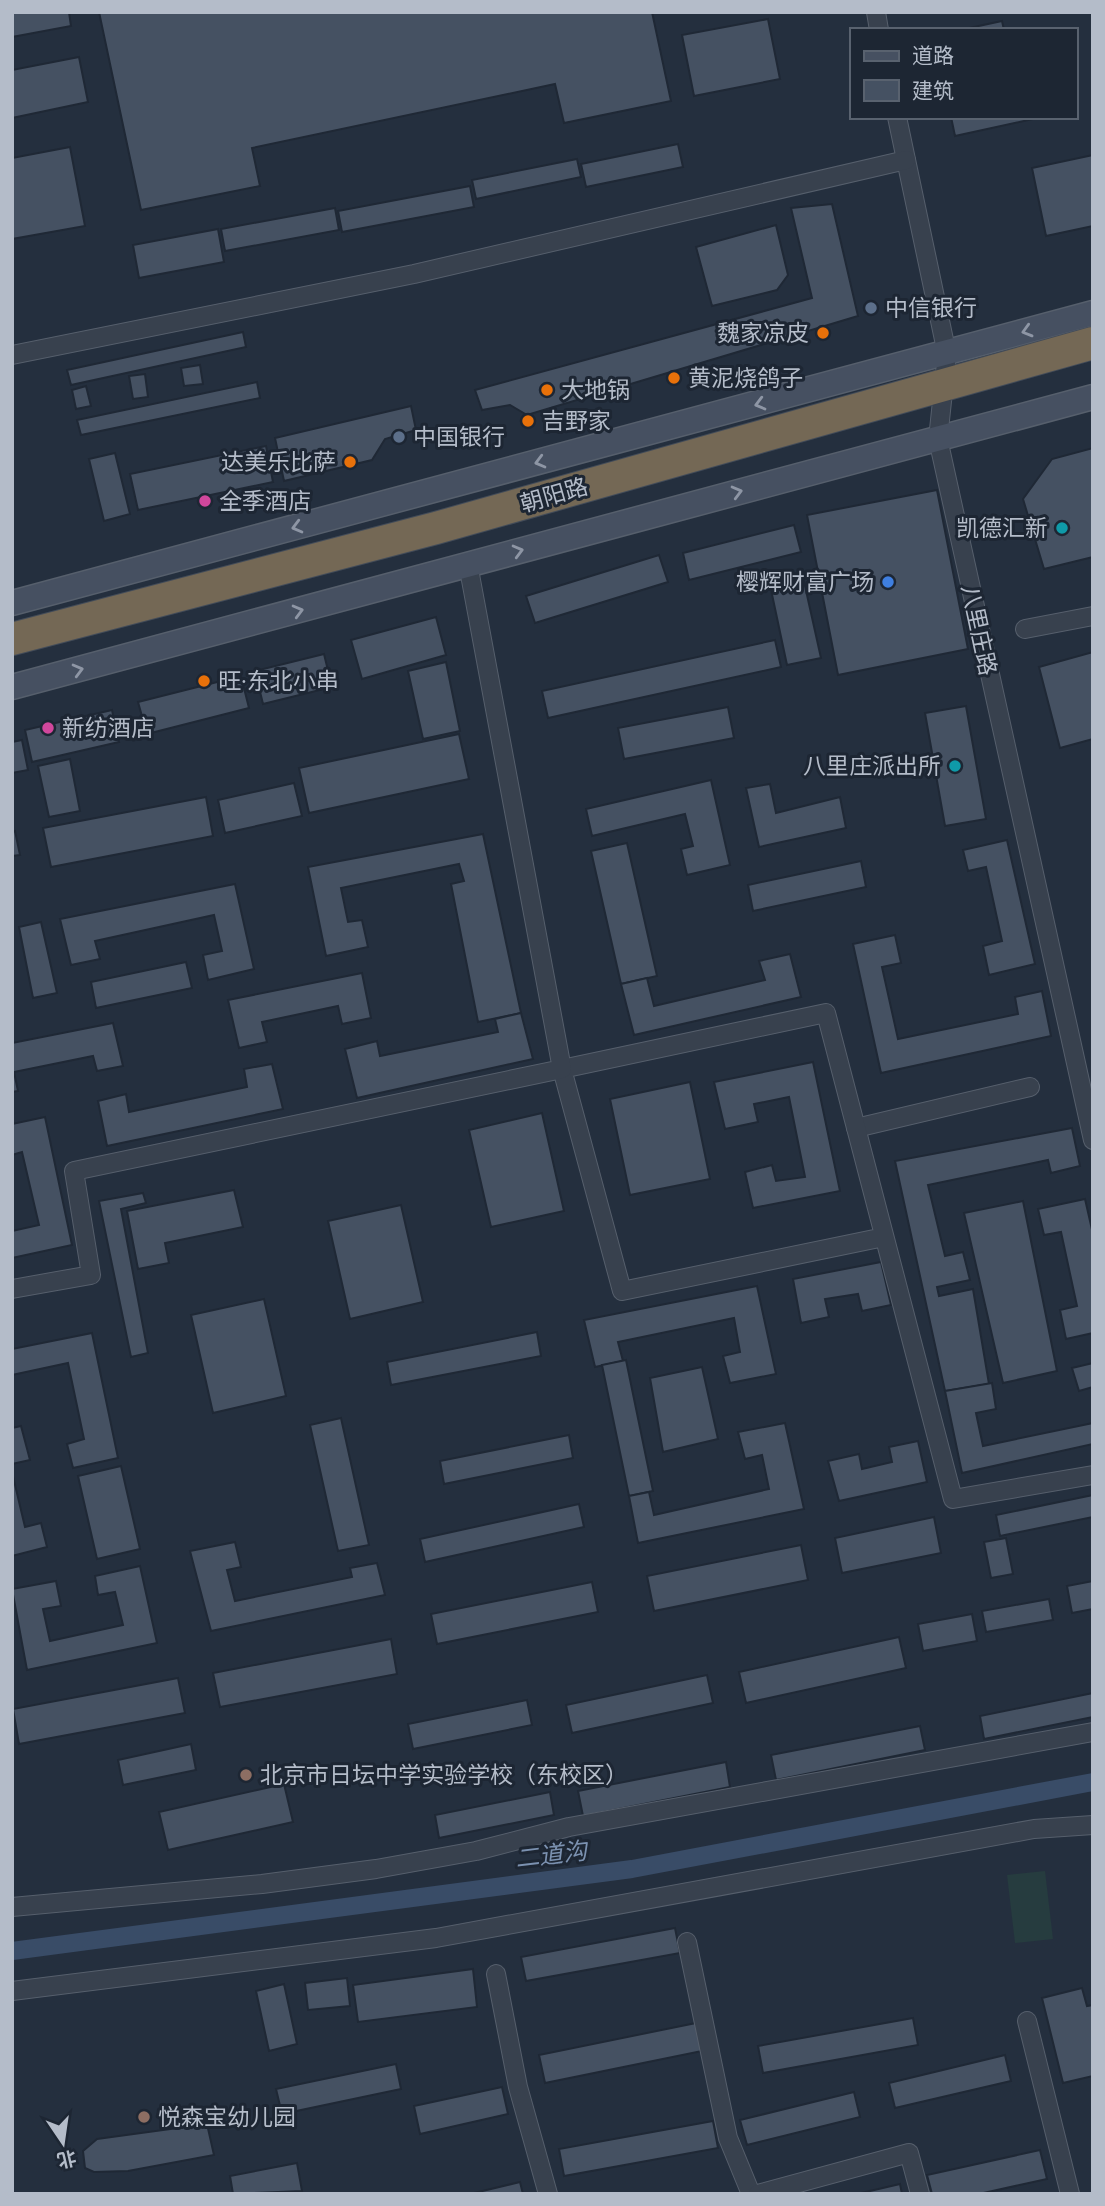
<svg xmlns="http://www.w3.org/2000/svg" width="1105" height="2206" font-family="'Source Sans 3','Noto Sans SC',sans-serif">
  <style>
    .green { fill: #263c3f }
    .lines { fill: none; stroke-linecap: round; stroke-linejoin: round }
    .canal { stroke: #394c67; stroke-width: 18 }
    .building { fill: #455162; stroke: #1f2835; stroke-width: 2 }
    .street-casing { stroke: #565f6c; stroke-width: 20 }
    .secondary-casing { stroke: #565f6c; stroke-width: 27 }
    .highway-casing { stroke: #434c59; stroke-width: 34 }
    .street { stroke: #38414e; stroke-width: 18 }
    .secondary { stroke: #465061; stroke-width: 24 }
    .highway { stroke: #746855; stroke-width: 32 }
    .oneway { stroke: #8e96a5 }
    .service-dot { fill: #5c6f8a; stroke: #1d2633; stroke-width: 2.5 }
    .food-dot { fill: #e8710a; stroke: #1d2633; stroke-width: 2.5 }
    .hotel-dot { fill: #d1479c; stroke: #1d2633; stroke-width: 2.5 }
    .culture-dot { fill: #0f9aa8; stroke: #1d2633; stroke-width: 2.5 }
    .shop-dot { fill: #3f7fe0; stroke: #1d2633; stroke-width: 2.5 }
    .education-dot { fill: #8d6e63; stroke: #1d2633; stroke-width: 2.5 }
    .labels { text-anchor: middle; stroke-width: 6; stroke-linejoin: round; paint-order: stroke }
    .poi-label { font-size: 23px; fill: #b4bcc9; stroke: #1d2633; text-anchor: start }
    .street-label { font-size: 23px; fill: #b4bcc9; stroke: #1d2633 }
    .water-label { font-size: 24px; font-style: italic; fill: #7c92b1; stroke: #1d2633 }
  </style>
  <rect width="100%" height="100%" fill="#242f3e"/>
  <polygon class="green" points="1045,1871 1053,1939 1015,1943 1007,1875"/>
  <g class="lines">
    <polyline class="canal" points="12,1951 632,1869 1093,1782"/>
  </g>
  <g class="building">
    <polygon points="12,12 69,12 71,26 12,37"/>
    <polygon points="99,12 652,12 671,101 564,123 555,84 252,148 260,186 141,210"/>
    <polygon points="768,19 780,79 694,96 682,35"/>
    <polygon points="1002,21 1004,30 960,30"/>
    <polygon points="79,57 88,102 12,118 12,70"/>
    <polygon points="951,117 1042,117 955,136"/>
    <polygon points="678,144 683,167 586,187 581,164"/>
    <polygon points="70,147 85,226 12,239 12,158"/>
    <polygon points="1093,155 1093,226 1046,236 1032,168"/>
    <polygon points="577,159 581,177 476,199 472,180"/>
    <polygon points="470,186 474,207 342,232 338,211"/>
    <polygon points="832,204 858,316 527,415 510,405 482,410 475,390 812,298 791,208"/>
    <polygon points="335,208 339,230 225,251 221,229"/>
    <polygon points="776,225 788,275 777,290 712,306 696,247"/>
    <polygon points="218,229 224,262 139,278 133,245"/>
    <polygon points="243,332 246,347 71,385 67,370"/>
    <polygon points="200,365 203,384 184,386 181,368"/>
    <polygon points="145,374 148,397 133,399 129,376"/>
    <polygon points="257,382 260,398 81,435 77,420"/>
    <polygon points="86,386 91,406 76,409 72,390"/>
    <polygon points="411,406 416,430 385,439 372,460 284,481 275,438"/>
    <polygon points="266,446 273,482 138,510 130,474"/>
    <polygon points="1093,448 1093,557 1044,569 1023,499 1052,459"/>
    <polygon points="115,453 130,514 104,521 89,459"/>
    <polygon points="937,490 968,649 838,675 807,515"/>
    <polygon points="794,525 801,552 689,580 683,553"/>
    <polygon points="659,555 668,582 535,623 526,596"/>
    <polygon points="803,577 821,658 787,665 770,585"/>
    <polygon points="436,617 446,655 362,679 351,640"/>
    <polygon points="775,640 781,667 548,718 542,691"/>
    <polygon points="1093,652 1093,739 1060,748 1039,667"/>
    <polygon points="324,654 332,687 263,704 255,671"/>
    <polygon points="446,662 460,731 423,739 408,671"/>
    <polygon points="241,676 249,708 147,734 138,702"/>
    <polygon points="966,706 986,819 945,826 925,713"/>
    <polygon points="728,707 734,738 624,759 618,728"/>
    <polygon points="112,710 119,742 32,762 25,730"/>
    <polygon points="459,734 469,779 309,813 299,768"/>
    <polygon points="22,740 28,770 12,773 12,742"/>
    <polygon points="70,759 80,811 49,817 38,766"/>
    <polygon points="711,780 730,865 687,875 681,849 693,846 685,814 592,836 586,809"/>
    <polygon points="294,783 302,816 225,833 218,800"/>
    <polygon points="770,784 776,813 840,797 846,828 759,847 746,788"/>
    <polygon points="206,797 213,836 51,867 43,828"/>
    <polygon points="15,831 20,855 12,856 12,832"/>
    <polygon points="483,834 521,1013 478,1022 451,884 464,881 459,864 341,888 348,922 362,920 368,947 326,956 308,867"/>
    <polygon points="1007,840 1035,964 989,975 983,946 1002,941 986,867 968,871 963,850"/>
    <polygon points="627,843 657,976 621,984 591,851"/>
    <polygon points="861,861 866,887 753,911 748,885"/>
    <polygon points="235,884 254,969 208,980 203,955 222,951 214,915 95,941 100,959 71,965 60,919"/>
    <polygon points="41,922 57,993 33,998 19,927"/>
    <polygon points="895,935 901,963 882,967 898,1039 1018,1014 1015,997 1042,991 1051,1036 881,1073 853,944"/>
    <polygon points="790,954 801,997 634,1035 621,984 647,978 654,1006 765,980 759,961"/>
    <polygon points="186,962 192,988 96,1008 91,982"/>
    <polygon points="362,973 371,1018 342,1024 338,1006 262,1022 267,1042 239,1048 228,1000"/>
    <polygon points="521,1013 533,1059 357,1098 345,1049 377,1041 380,1056 498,1032 495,1019"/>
    <polygon points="113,1023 123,1066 97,1071 93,1056 14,1072 18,1091 12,1092 12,1043"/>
    <polygon points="813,1062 840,1191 753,1208 745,1172 772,1165 776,1181 805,1177 789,1097 754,1104 758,1122 725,1129 714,1082"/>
    <polygon points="272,1064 283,1109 107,1146 98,1101 126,1094 129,1112 247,1087 244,1069"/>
    <polygon points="690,1082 710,1179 630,1195 610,1099"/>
    <polygon points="542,1113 564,1211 491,1227 469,1130"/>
    <polygon points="45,1117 72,1245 12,1258 12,1231 39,1225 22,1152 12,1155 12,1124"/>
    <polygon points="1072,1128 1080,1166 1051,1173 1048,1160 928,1185 945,1256 963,1252 970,1280 937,1287 939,1296 973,1289 989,1384 945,1391 895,1161"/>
    <polygon points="234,1190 243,1227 165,1243 169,1263 138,1269 127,1211"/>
    <polygon points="143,1193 146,1203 121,1209 148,1353 131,1357 99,1201"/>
    <polygon points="1085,1199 1093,1234 1093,1333 1066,1339 1060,1310 1077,1306 1061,1232 1044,1235 1038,1209"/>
    <polygon points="1023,1201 1057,1371 1003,1383 964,1213"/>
    <polygon points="401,1205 423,1302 350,1319 328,1221"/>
    <polygon points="881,1262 891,1305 862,1311 858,1294 825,1299 829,1317 801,1323 793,1279"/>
    <polygon points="757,1286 776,1374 730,1383 723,1356 740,1352 734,1318 618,1342 623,1361 595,1367 584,1320"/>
    <polygon points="264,1299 286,1396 213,1413 191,1315"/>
    <polygon points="537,1332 541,1356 391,1385 387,1362"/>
    <polygon points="92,1333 118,1458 73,1468 67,1444 84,1439 68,1363 12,1375 12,1349"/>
    <polygon points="626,1360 653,1491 629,1496 602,1365"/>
    <polygon points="1093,1363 1093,1387 1079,1391 1072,1368"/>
    <polygon points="702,1367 718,1439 663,1452 650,1378"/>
    <polygon points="992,1383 996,1409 976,1413 983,1446 1093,1423 1093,1444 962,1473 945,1391"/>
    <polygon points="341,1418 369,1545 338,1551 310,1425"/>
    <polygon points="785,1423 804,1509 638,1543 629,1496 649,1492 654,1515 769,1489 762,1455 745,1459 738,1432"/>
    <polygon points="21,1426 30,1460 12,1464 12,1428"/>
    <polygon points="569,1435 573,1458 444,1484 440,1461"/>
    <polygon points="918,1441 927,1482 839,1501 828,1461 859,1454 862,1469 892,1462 889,1447"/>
    <polygon points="121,1466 140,1549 97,1559 78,1476"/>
    <polygon points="12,1472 25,1527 41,1523 47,1547 12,1556"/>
    <polygon points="1093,1495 1093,1517 1000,1536 996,1515"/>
    <polygon points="579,1504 584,1527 425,1562 420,1539"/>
    <polygon points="934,1517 941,1553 842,1573 835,1538"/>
    <polygon points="1006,1538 1013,1574 991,1578 984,1542"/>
    <polygon points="235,1542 241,1567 227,1570 235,1601 352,1577 350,1568 377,1563 385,1595 211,1631 190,1551"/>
    <polygon points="801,1545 808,1580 654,1611 647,1576"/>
    <polygon points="140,1566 157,1643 27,1670 12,1589 56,1581 61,1606 43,1609 50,1641 123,1625 115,1592 98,1595 95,1576"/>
    <polygon points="1093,1581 1093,1609 1072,1613 1067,1586"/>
    <polygon points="592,1582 598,1612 437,1644 431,1614"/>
    <polygon points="1049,1599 1053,1620 986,1632 982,1611"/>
    <polygon points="972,1614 977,1641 923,1651 918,1624"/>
    <polygon points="899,1637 906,1668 746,1703 739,1672"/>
    <polygon points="391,1639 397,1674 220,1707 213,1673"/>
    <polygon points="707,1675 713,1703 572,1733 566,1705"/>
    <polygon points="178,1678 185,1713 19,1744 13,1709"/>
    <polygon points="1093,1693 1093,1717 984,1739 980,1716"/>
    <polygon points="527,1700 532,1725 413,1749 408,1724"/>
    <polygon points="920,1726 925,1750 776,1780 771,1755"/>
    <polygon points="191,1744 196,1770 123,1785 118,1760"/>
    <polygon points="726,1762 730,1787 583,1816 578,1791"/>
    <polygon points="284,1784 293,1822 168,1850 159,1812"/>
    <polygon points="550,1792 554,1815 439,1838 435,1815"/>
    <polygon points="675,1928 680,1953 526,1981 521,1957"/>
    <polygon points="473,1969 477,2007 358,2022 353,1985"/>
    <polygon points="347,1978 350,2006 308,2010 305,1983"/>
    <polygon points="284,1984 297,2044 269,2051 256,1991"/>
    <polygon points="1082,1988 1087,2006 1093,2005 1093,2076 1063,2083 1042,1998"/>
    <polygon points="913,2018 918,2045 763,2073 758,2046"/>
    <polygon points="696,2023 702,2051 545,2083 539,2055"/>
    <polygon points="1005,2055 1011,2081 895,2108 889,2083"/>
    <polygon points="396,2064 401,2089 282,2114 276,2089"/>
    <polygon points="502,2087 508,2114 420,2134 414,2106"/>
    <polygon points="854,2092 860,2117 747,2145 740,2120"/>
    <polygon points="713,2121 718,2148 564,2176 559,2149"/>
    <polygon points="207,2124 214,2155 128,2171 94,2172 85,2168 83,2151 97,2139"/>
    <polygon points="1040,2150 1047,2179 979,2194 932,2194 927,2175"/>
    <polygon points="297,2163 302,2191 233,2194 230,2176"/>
    <polygon points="520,2182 523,2194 470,2194"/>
    <polygon points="900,2184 902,2194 857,2194"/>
  </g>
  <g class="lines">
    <defs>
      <g id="street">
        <polyline points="876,12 879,30"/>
        <polyline points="897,117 947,354 938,439 1093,1140"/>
        <polyline points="12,355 414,274 906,160"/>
        <polyline points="1025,629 1093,616"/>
        <polyline points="856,1128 1030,1087"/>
        <polyline points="884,1237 622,1291 562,1069 826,1013 953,1499 1093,1475"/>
        <polyline points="12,1289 91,1275 74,1171 562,1069 468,564"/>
        <polyline points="12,1907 262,1884 376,1869 476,1851 569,1827 1093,1732"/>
        <polyline points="687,1942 728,2138 751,2194"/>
        <polyline points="496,1974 518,2087 548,2194"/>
        <polyline points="12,1991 436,1938 1034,1829 1093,1825"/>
        <polyline points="1027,2021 1070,2194"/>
        <polyline points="758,2194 909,2153 920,2194"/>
      </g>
      <g id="secondary">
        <polyline points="12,603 1093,313"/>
        <polyline points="12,687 1093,397"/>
      </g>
      <polyline id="highway" points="12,639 436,528 1093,343"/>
    </defs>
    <use href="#street" class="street-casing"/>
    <use href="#secondary" class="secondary-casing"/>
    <use href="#highway" class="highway-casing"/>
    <use href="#street" class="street"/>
    <use href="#secondary" class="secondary"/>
    <use href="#highway" class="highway"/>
  </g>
  <defs><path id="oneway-chevron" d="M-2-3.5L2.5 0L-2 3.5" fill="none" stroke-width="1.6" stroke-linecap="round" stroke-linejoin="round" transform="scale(1.75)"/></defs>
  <g class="oneway">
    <use href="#oneway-chevron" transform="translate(1027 331) rotate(164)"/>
    <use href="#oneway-chevron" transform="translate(760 404) rotate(165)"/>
    <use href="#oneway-chevron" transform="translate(540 462) rotate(165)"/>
    <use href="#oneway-chevron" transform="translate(737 492) rotate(-15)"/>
    <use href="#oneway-chevron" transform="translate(297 527) rotate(165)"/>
    <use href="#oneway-chevron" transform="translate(518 551) rotate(-15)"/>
    <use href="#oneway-chevron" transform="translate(298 611) rotate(-15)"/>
    <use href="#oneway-chevron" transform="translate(78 670) rotate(-15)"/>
  </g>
  <g class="service-dot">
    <circle cx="871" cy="308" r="7"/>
    <circle cx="399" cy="437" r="7"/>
  </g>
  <g class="food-dot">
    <circle cx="823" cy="333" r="7"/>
    <circle cx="674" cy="378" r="7"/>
    <circle cx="547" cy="390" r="7"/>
    <circle cx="528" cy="421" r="7"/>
    <circle cx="350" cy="462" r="7"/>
    <circle cx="204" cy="681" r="7"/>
  </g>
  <g class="hotel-dot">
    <circle cx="205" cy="501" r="7"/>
    <circle cx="48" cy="728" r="7"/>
  </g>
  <g class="culture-dot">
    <circle cx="1062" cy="528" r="7"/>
    <circle cx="955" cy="766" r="7"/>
  </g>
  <circle class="shop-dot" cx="888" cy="582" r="7"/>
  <g class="education-dot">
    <circle cx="246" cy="1775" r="7"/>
    <circle cx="144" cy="2117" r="7"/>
  </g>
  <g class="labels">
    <g class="poi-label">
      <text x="885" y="316">中信银行</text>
      <text x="809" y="341" text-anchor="end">魏家凉皮</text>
      <text x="688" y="386">黄泥烧鸽子</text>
      <text x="561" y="398">大地锅</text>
      <text x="542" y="429">吉野家</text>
      <text x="413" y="445">中国银行</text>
      <text x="336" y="470" text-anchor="end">达美乐比萨</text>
      <text x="219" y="509">全季酒店</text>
      <text x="1048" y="536" text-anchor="end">凯德汇新</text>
      <text x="874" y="590" text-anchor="end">樱辉财富广场</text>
      <text x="218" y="689">旺·东北小串</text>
      <text x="62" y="736">新纺酒店</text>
      <text x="941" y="774" text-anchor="end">八里庄派出所</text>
      <text x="260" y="1783">北京市日坛中学实验学校（东校区）</text>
      <text x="158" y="2125">悦森宝幼儿园</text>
    </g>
    <g class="street-label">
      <text transform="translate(554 495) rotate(-16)" y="8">朝阳路</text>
      <text transform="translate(979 630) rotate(78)" y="8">八里庄路</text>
    </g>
    <g class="water-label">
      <text transform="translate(551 1855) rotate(-7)" y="8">二道沟</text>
    </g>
  </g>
  <rect width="1105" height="2206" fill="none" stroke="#b4bcc9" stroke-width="28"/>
  <rect x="850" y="28" width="228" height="91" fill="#1d2633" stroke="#59626f" stroke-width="2"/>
  <rect x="864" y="51" width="35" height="10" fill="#465061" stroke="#59626f" stroke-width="2"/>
  <text x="912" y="63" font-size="21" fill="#b4bcc9">道路</text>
  <rect x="864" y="80" width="35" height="21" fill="#455162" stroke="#59626f" stroke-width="2"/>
  <text x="912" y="98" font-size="21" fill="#b4bcc9">建筑</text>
  <g transform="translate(63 2143) rotate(167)" stroke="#1d2633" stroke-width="5" paint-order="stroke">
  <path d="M0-5L12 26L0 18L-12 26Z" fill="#b4bcc9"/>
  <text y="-10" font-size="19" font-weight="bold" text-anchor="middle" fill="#b4bcc9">北</text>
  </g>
</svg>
